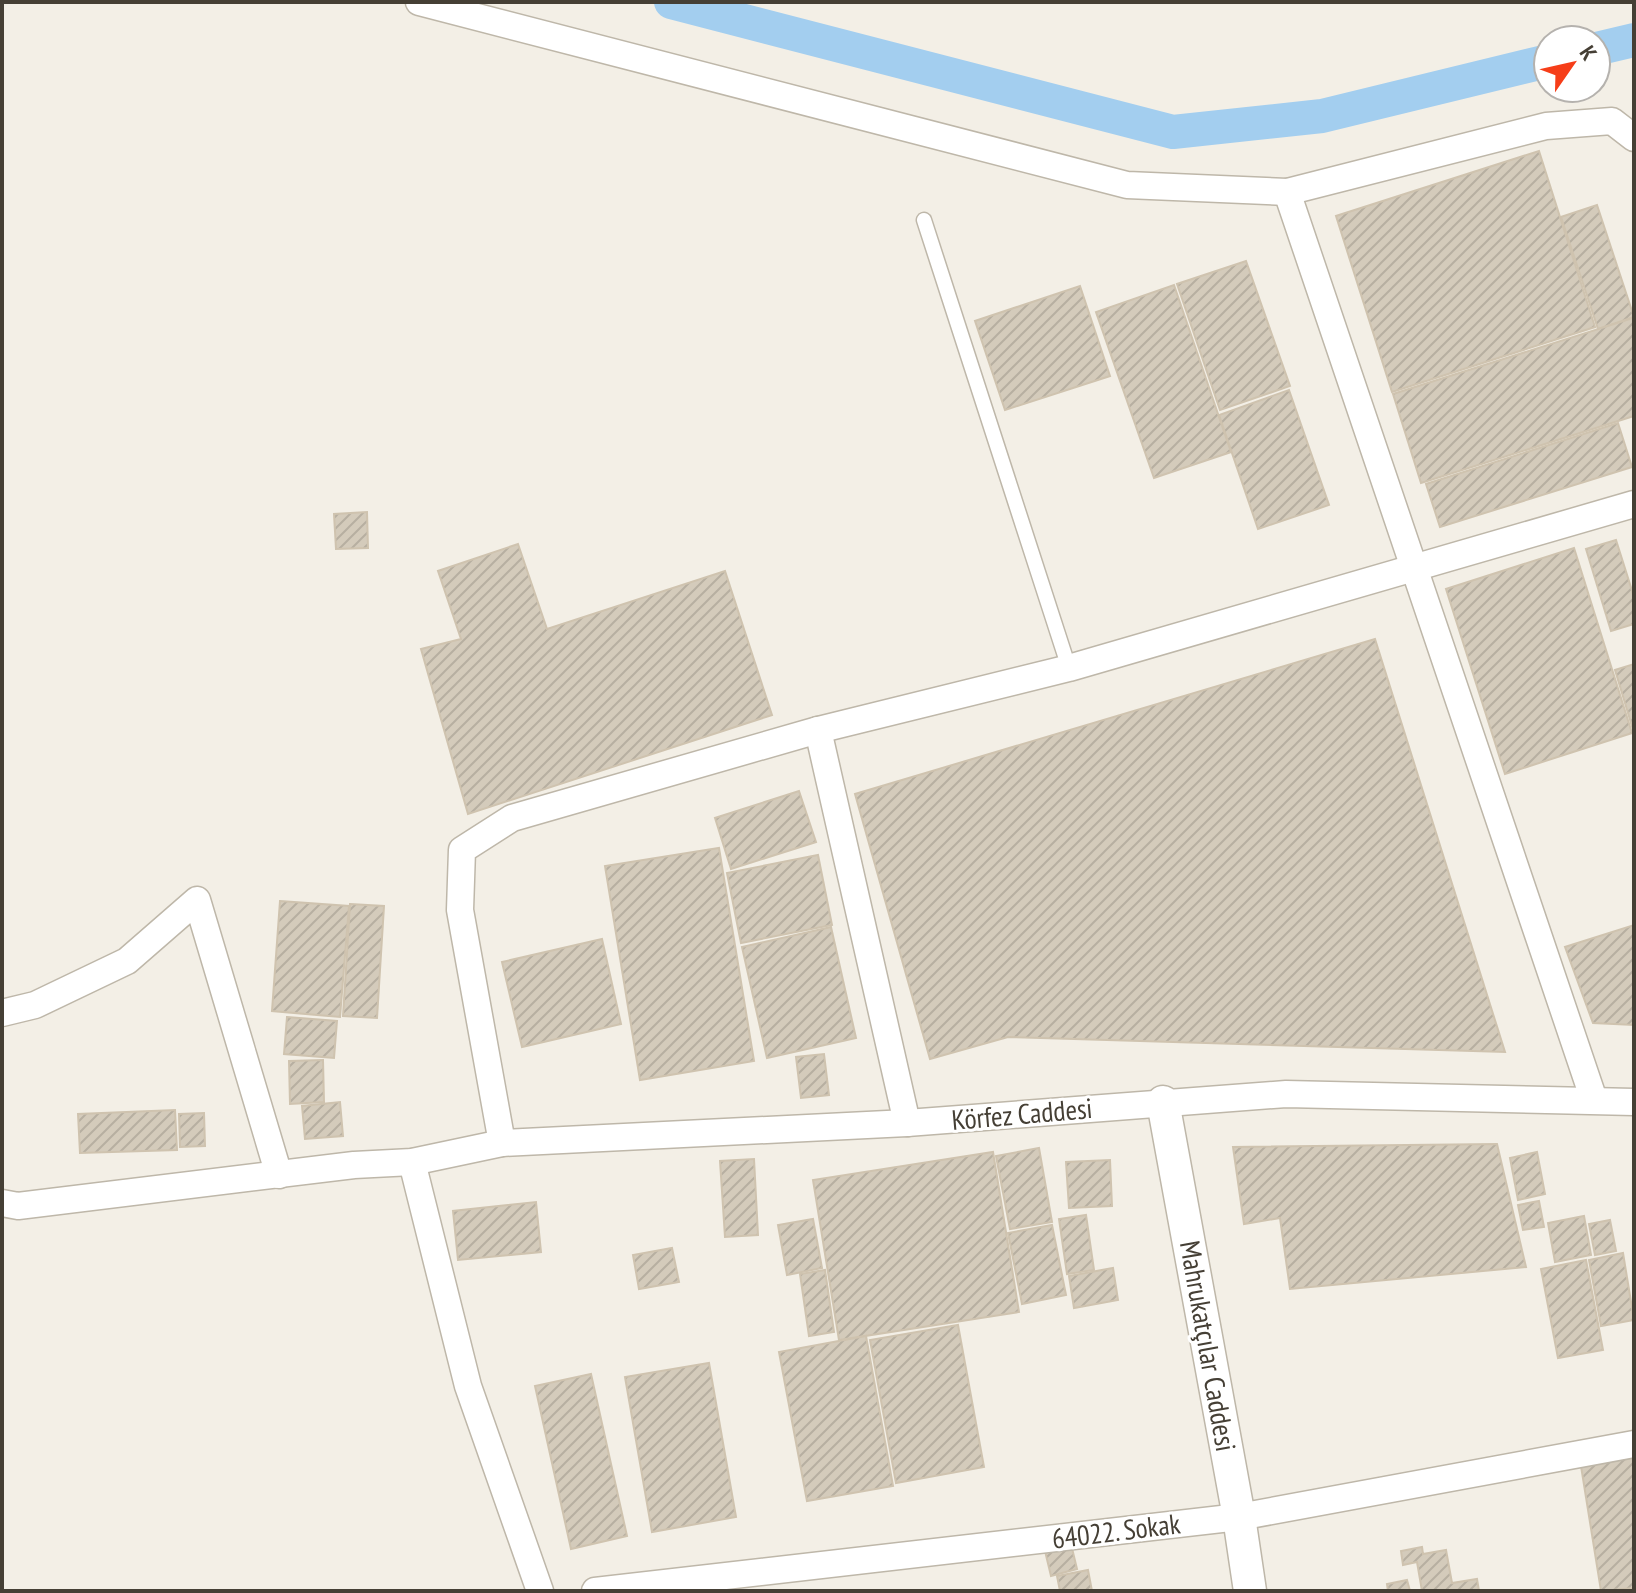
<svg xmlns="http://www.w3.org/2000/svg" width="1636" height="1593" font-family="'PT Sans Narrow',sans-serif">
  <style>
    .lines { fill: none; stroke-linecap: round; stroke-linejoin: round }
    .canal { stroke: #a3ceef; stroke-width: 34 }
    .building { fill: url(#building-hatch); stroke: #cfc3af; stroke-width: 2 }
    .service-casing { stroke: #beb7a9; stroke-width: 17 }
    .minor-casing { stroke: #beb7a9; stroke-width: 29 }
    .tertiary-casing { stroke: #beb7a9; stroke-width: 35 }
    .service { stroke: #fff; stroke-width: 14 }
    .minor { stroke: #fff; stroke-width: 26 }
    .tertiary { stroke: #fff; stroke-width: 32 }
    .labels { text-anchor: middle; stroke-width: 6; stroke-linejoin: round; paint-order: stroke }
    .street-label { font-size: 28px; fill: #453f35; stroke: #fff }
  </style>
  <defs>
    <pattern id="building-hatch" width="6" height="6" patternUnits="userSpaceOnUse" patternTransform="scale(2)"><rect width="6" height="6" fill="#d4cbbb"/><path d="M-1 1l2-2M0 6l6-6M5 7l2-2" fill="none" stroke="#b7afa1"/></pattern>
  </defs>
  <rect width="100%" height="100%" fill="#f3efe6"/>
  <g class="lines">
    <g class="canal">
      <polyline points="671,2 1173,132 1322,116 1548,61"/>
      <polyline points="1596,49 1634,40"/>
    </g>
  </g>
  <g class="building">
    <polygon points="1539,151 1595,327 1392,392 1336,216"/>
    <polygon points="1597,205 1634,317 1598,329 1561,217"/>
    <polygon points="1246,261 1290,386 1220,410 1177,284"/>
    <polygon points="1174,285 1231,452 1154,478 1096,312"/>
    <polygon points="1080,286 1110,376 1005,410 975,321"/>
    <polygon points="1633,318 1634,416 1421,483 1393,394"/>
    <polygon points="1289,390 1329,505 1258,529 1219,415"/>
    <polygon points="1618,423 1632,467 1440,527 1426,484"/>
    <polygon points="367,512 368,548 336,549 334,514"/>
    <polygon points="1616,540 1634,597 1634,624 1611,631 1586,549"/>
    <polygon points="518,544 547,629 725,571 772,715 468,814 421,649 461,639 438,571"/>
    <polygon points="1574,548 1632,733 1505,774 1446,589"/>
    <polygon points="1375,639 1505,1052 1008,1037 930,1059 855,794"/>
    <polygon points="1634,664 1634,733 1615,670"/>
    <polygon points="799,791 816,842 731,869 715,818"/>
    <polygon points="719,848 754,1061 640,1080 605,866"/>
    <polygon points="818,855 832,925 741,943 727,873"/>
    <polygon points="280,901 349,906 340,1017 272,1011"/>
    <polygon points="350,904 384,906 377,1018 343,1016"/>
    <polygon points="1634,925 1634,1025 1593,1023 1565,947"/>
    <polygon points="831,927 856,1038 767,1058 742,947"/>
    <polygon points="602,939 621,1024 522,1047 502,962"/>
    <polygon points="287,1017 337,1021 334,1058 284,1054"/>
    <polygon points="824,1054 829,1095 801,1098 796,1057"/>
    <polygon points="323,1060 324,1102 290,1104 289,1061"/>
    <polygon points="340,1102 343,1136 305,1139 302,1106"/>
    <polygon points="175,1110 177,1150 80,1153 78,1114"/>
    <polygon points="204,1113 205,1146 180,1147 179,1114"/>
    <polygon points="1497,1144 1526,1267 1290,1289 1280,1218 1244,1224 1233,1147"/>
    <polygon points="1039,1148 1052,1222 1010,1229 996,1156"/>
    <polygon points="993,1152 1019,1312 839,1340 813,1180"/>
    <polygon points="1537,1152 1545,1194 1518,1200 1510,1158"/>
    <polygon points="754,1159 758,1235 725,1237 720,1161"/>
    <polygon points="1110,1160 1112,1206 1069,1208 1066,1162"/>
    <polygon points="1539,1201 1544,1227 1523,1230 1518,1205"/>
    <polygon points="536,1202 541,1252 458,1260 453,1211"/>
    <polygon points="1086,1215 1094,1270 1067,1274 1059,1219"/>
    <polygon points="1584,1216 1591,1255 1555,1262 1548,1223"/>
    <polygon points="813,1219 822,1268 787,1275 778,1225"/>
    <polygon points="1610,1220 1616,1251 1595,1255 1589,1224"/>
    <polygon points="1052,1225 1066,1295 1022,1304 1008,1233"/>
    <polygon points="672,1248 679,1282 639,1289 633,1255"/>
    <polygon points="1623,1253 1634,1320 1601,1326 1589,1260"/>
    <polygon points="1586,1260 1603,1350 1558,1358 1541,1269"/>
    <polygon points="1113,1268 1118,1300 1074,1308 1069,1276"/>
    <polygon points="825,1270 834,1332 809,1336 800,1274"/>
    <polygon points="958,1325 984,1467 896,1483 870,1340"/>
    <polygon points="866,1336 893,1486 807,1501 779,1352"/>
    <polygon points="709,1363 736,1517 652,1532 625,1377"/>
    <polygon points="591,1374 627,1536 571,1549 535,1386"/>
    <polygon points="1634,1457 1634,1588 1601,1591 1581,1466"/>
    <polygon points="1071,1544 1077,1569 1051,1576 1045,1551"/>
    <polygon points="1422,1547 1423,1554 1446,1550 1452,1583 1477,1579 1479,1591 1422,1591 1417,1562 1403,1565 1401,1551"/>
    <polygon points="1088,1570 1092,1591 1060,1591 1057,1576"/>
    <polygon points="1407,1580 1410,1591 1388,1591 1387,1584"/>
  </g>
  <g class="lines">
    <defs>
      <polyline id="service" points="924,220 1069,668"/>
      <g id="minor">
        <polyline points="419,2 1127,185 1287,192 1546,126 1612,121 1634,138"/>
        <polyline points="1287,192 1594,1100"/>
        <polyline points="818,730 907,1123"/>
        <polyline points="2,1013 35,1005 127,961 197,900 279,1175"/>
        <polyline points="502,1143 460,910 462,850 512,818 818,730 1069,668 1634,504"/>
        <polyline points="412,1162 468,1386 540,1591"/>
        <polyline points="2,1203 18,1206 354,1165 412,1162 502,1143 907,1123 1286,1094 1634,1102"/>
        <polyline points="595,1591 1239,1517 1634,1444"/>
      </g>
      <polyline id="tertiary" points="1163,1102 1239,1517 1250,1591"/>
    </defs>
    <use href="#service" class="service-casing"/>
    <use href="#minor" class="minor-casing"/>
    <use href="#tertiary" class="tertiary-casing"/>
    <use href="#service" class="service"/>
    <use href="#minor" class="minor"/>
    <use href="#tertiary" class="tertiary"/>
  </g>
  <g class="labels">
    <g class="street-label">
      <text transform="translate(1022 1114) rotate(-5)" y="10">Körfez Caddesi</text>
      <text transform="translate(1208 1346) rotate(80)" y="10">Mahrukatçılar Caddesi</text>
      <text transform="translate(1116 1531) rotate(-7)" y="10">64022. Sokak</text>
    </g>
  </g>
  <rect width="1636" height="1593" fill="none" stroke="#453f35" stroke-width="8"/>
  <g transform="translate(1572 64) rotate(56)"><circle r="38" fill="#ffffff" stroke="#b5b2ae" stroke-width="2"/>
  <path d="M0-6L14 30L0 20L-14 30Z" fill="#f63e19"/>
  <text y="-12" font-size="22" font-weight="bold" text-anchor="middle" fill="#453f35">K</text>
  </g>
</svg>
